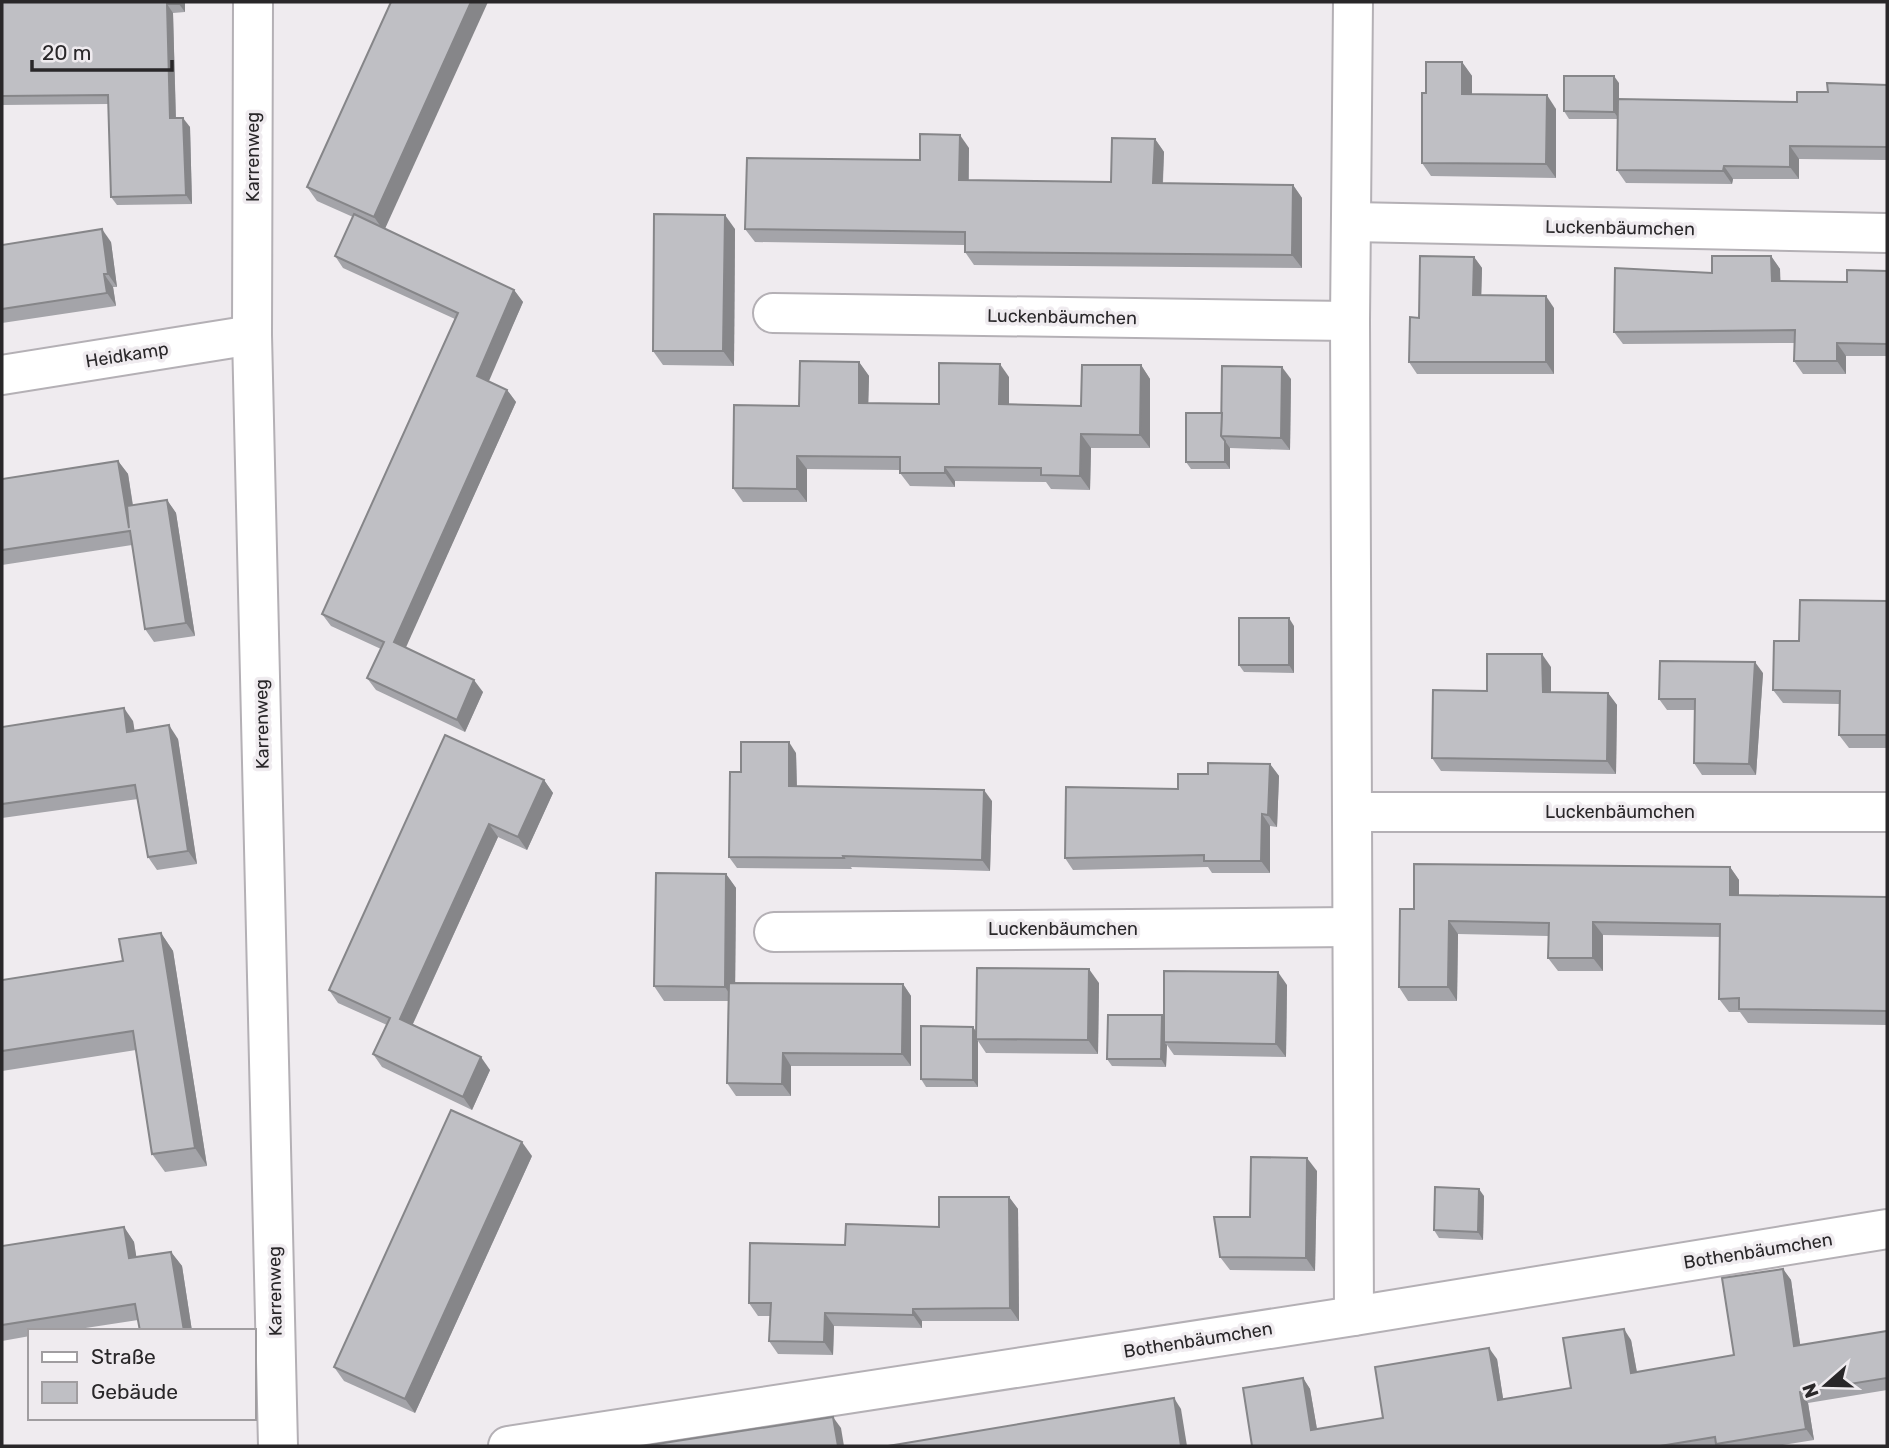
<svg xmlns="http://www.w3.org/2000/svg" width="1889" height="1448" font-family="Rubik,sans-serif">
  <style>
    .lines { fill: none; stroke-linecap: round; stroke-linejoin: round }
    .minor-casing { stroke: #b4b0b5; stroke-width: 42 }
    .minor { stroke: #fff; stroke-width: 38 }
    .wall { fill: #a4a4a9 }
    .shaded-wall { fill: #868689 }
    .building { fill: #bfbfc4; stroke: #868689; stroke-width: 2 }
    .labels { text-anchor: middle; stroke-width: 7; stroke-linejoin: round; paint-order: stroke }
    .street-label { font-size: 18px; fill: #292729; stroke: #efebef }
  </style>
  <rect width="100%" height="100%" fill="#efebef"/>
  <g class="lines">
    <defs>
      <g id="minor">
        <polyline points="253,2 252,335 278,1446"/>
        <polyline points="1353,2 1350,321 1354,1316"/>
        <polyline points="1352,222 1887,233"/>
        <polyline points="773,313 1350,321"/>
        <polyline points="2,375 252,335"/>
        <polyline points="1353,812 1887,812"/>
        <polyline points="774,932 1351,927"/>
        <polyline points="508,1446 1354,1316 1887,1229"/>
      </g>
    </defs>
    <use href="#minor" class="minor-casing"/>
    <use href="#minor" class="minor"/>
  </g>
  <g class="wall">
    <polygon points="2,2 185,2 185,12 173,13 176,118 190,127 192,204 117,205 111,197 108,104 2,105"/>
    <polygon points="391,2 385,229 514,290 523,302 488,381 507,390 516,402 405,648 483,692 465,732 376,690 367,678 381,649 331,626 322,614 455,319 343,268 335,256 353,217 317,201 307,187"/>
    <polygon points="1462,62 1472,76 1472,94 1556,109 1556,178 1431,176 1422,163 1426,93"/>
    <polygon points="1619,83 1619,99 1797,102 1828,92 1887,85 1887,160 1799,159 1799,179 1733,179 1732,184 1626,183 1617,170 1618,119 1569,119 1564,111"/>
    <polygon points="1155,139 1164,152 1163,183 1293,185 1302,198 1302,268 974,265 965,252 965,245 755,242 745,229 920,160 969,148 969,180 1111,182"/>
    <polygon points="735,229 734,366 663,365 653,351"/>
    <polygon points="111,242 117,287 113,287 116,306 2,323 2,245"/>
    <polygon points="1771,256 1780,269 1780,281 1847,282 1887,271 1887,356 1846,356 1846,374 1803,374 1794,361 1795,343 1623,344 1614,332 1712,273"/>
    <polygon points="1474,257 1482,268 1481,295 1554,308 1554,374 1417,374 1409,362 1419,318"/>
    <polygon points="859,362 869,376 868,403 939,404 1009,377 1009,404 1081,406 1141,365 1150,379 1150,448 1091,448 1090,490 1051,489 1046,482 955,481 955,487 910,486 900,473 900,470 807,469 807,502 743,502 733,488 799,406"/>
    <polygon points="1291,379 1290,450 1230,448 1230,469 1191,469 1186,462 1222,413"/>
    <polygon points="118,461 128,474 133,505 167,500 176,513 195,636 154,642 145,629 132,545 2,565 2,479"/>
    <polygon points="1887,601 1887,748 1849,748 1839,735 1840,704 1783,703 1773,690 1799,641"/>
    <polygon points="1294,626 1294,673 1244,672 1239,665"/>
    <polygon points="1551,667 1551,692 1608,693 1617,705 1616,774 1441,771 1432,758 1487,691"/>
    <polygon points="1763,673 1756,775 1702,775 1694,763 1695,710 1667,710 1659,699"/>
    <polygon points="133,721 134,731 178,739 197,864 157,870 148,857 138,799 2,818 2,727"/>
    <polygon points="445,735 544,780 553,793 527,850 498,837 413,1024 490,1070 472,1110 382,1067 373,1054 387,1025 338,1003 329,990"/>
    <polygon points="796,753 797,786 992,801 990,871 851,867 852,869 737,868 729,857 741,772"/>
    <polygon points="1270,764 1279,776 1277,827 1270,826 1270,873 1212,873 1208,867 1073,870 1065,858 1178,789 1208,774"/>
    <polygon points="1730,867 1739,880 1739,895 1887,897 1887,1025 1748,1023 1740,1012 1729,1012 1719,999 1720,937 1603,935 1603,971 1558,971 1548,958 1549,936 1458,934 1457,1001 1408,1001 1399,987 1414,909"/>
    <polygon points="726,874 736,888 735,983 903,984 911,996 911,1066 791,1066 791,1096 736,1096 727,1083 728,1001 664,1001 654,986"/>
    <polygon points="161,933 173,951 207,1166 165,1172 152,1154 136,1050 2,1071 2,980 123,961"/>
    <polygon points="1099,983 1098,1054 986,1053 978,1041 978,1087 926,1087 921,1079 976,1032"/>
    <polygon points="1287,985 1286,1057 1174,1055 1167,1045 1166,1067 1112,1066 1107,1059 1162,1015 1164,1019"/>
    <polygon points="532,1156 415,1413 344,1381 334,1367"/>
    <polygon points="1317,1171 1315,1271 1230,1270 1220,1257"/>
    <polygon points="1484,1196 1483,1240 1439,1238 1434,1230"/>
    <polygon points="1009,1197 1018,1209 1019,1321 922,1321 922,1328 834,1326 833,1355 778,1354 769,1341 770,1316 758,1316 749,1303 845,1245 939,1227"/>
    <polygon points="124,1227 134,1242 136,1257 171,1252 182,1266 192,1331 140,1331 138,1320 66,1331 30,1331 30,1336 2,1341 2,1246"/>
    <polygon points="1783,1269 1791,1280 1800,1345 1887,1331 1887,1390 1808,1403 1814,1440 1776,1446 1252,1446 1303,1378 1310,1389 1317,1429 1383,1418 1497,1359 1503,1399 1571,1388 1631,1340 1637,1372 1734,1355"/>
  </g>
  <g class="shaded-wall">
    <polygon points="179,2 185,2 185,12 179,4"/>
    <polygon points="471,2 488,2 384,231 374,217"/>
    <polygon points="167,4 173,13 176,127 170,118"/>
    <polygon points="1462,62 1472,76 1472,107 1462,94"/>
    <polygon points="1614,76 1619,83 1619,119 1614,112"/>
    <polygon points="1547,95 1556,109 1556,178 1546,164"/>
    <polygon points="183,118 190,127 192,204 186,195"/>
    <polygon points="960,135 969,148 968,193 959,180"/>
    <polygon points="1155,139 1164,152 1162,196 1153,183"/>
    <polygon points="1790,146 1799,159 1799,179 1790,167"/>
    <polygon points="1724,166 1733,179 1732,184 1723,171"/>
    <polygon points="1293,185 1302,198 1302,268 1292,255"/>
    <polygon points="725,215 735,229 734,366 723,351"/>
    <polygon points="102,229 111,242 117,287 108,274"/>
    <polygon points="1771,256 1780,269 1781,294 1772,281"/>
    <polygon points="1474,257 1482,268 1481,307 1473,295"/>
    <polygon points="104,274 113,287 116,306 107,293"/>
    <polygon points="514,290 523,302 486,388 477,376"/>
    <polygon points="1546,296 1554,308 1554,374 1546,362"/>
    <polygon points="1837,343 1846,356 1846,374 1837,361"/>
    <polygon points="859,362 869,376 868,417 859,403"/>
    <polygon points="1000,364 1009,377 1009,418 999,404"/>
    <polygon points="1141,365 1150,379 1150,448 1140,435"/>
    <polygon points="1282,367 1291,379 1290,450 1281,438"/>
    <polygon points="507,390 516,402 403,654 394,642"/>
    <polygon points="1081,434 1091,448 1090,490 1080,476"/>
    <polygon points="1225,441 1230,448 1230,469 1225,462"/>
    <polygon points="797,456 807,469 807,502 797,489"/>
    <polygon points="118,461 128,474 138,541 129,528"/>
    <polygon points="945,467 955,481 955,487 945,473"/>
    <polygon points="167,500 176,513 195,636 186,623"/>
    <polygon points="1289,618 1294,626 1294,673 1289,665"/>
    <polygon points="1542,654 1551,667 1551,704 1543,692"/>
    <polygon points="1755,662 1763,673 1756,775 1749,764"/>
    <polygon points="474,680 483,692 465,732 457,720"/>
    <polygon points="1608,693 1617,705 1616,774 1607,761"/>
    <polygon points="124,708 133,721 137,745 127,732"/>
    <polygon points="169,725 178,739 197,864 188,851"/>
    <polygon points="789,742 796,753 797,797 789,786"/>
    <polygon points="1270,764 1279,776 1277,827 1268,815"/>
    <polygon points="544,780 553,793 527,850 518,837"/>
    <polygon points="984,790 992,801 990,871 982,860"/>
    <polygon points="1262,814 1270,826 1270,873 1261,861"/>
    <polygon points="489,824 498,837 409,1032 400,1019"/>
    <polygon points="1730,867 1739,880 1739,908 1730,895"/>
    <polygon points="726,874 736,888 735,1002 725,987"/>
    <polygon points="1449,921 1458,934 1457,1001 1448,987"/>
    <polygon points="1593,922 1603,935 1603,971 1593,958"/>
    <polygon points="161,933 173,951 207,1166 195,1148"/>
    <polygon points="1089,969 1099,983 1098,1054 1088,1040"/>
    <polygon points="1278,972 1287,985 1286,1057 1276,1044"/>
    <polygon points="903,984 911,996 911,1066 902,1054"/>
    <polygon points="1162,1015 1167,1023 1164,1042 1167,1045 1166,1067 1161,1059"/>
    <polygon points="973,1027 978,1034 976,1039 978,1041 978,1087 973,1080"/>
    <polygon points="783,1053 791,1066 791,1096 782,1084"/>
    <polygon points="481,1057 490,1070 472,1110 463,1097"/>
    <polygon points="522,1142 532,1156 415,1413 405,1399"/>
    <polygon points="1307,1158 1317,1171 1315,1271 1306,1258"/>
    <polygon points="1479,1189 1484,1196 1483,1240 1478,1232"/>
    <polygon points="1009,1197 1018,1209 1019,1321 1010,1308"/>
    <polygon points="124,1227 134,1242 139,1273 129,1258"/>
    <polygon points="171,1252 182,1266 192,1331 184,1331"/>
    <polygon points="1783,1269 1791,1280 1802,1357 1794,1346"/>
    <polygon points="913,1309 922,1321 922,1328 913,1315"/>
    <polygon points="825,1313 834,1326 833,1355 824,1342"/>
    <polygon points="1624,1329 1631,1340 1639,1384 1631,1373"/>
    <polygon points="1489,1348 1497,1359 1505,1411 1498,1400"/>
    <polygon points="1303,1378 1310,1389 1319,1441 1311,1430"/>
    <polygon points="1800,1392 1808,1403 1814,1440 1806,1429"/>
    <polygon points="1174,1398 1181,1409 1187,1446 1181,1446"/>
    <polygon points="833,1417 841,1428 844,1446 838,1446"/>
  </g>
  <g class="building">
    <polygon points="2,2 179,2 179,4 167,4 170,118 183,118 186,195 111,197 108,95 2,96"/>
    <polygon points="391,2 471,2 374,217 307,187"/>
    <polygon points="1426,62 1462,62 1462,94 1547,95 1546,164 1422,163 1422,93 1426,93"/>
    <polygon points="1564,76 1614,76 1614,112 1564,111"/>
    <polygon points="1827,83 1887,85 1887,147 1790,146 1790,167 1724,166 1723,171 1617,170 1618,99 1797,102 1797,92 1828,92"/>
    <polygon points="920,134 960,135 959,180 1111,182 1112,138 1155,139 1153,183 1293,185 1292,255 965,252 965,232 745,229 747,158 920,160"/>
    <polygon points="354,214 514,290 477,376 507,390 394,642 474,680 457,720 367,678 384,642 322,614 458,313 335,256"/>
    <polygon points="654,214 725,215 723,351 653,351"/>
    <polygon points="102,229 108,274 104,274 107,293 2,309 2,245"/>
    <polygon points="1420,256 1474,257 1473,295 1546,296 1546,362 1409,362 1410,317 1419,318"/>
    <polygon points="1712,256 1771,256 1772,281 1847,282 1847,270 1887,271 1887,344 1837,343 1837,361 1794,361 1795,330 1614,332 1615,268 1712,273"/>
    <polygon points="800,361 859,362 859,403 939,404 939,363 1000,364 999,404 1081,406 1082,365 1141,365 1140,435 1081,434 1080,476 1041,475 1041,468 945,467 945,473 900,473 900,457 797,456 797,489 733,488 734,405 799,406"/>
    <polygon points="1222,366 1282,367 1281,438 1221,436"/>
    <polygon points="1186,413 1222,413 1221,436 1225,441 1225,462 1186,462"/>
    <polygon points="118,461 129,528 127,506 167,500 186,623 145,629 130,531 2,550 2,479"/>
    <polygon points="1800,600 1887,601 1887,735 1839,735 1840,691 1773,690 1774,641 1799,641"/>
    <rect x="1239" y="618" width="50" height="47"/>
    <polygon points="1487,654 1542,654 1543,692 1608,693 1607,761 1432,758 1433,690 1487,691"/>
    <polygon points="1660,661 1755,662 1749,764 1694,763 1695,699 1659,699"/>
    <polygon points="124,708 127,732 169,725 188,851 148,857 135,785 2,804 2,727"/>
    <polygon points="445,735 544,780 518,837 489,824 400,1019 481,1057 463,1097 373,1054 390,1018 329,990"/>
    <polygon points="741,742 789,742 789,786 984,790 982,860 843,856 844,858 729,857 730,772 741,772"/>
    <polygon points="1208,763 1270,764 1268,815 1262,814 1261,861 1204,861 1204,855 1065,858 1066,787 1178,789 1178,774 1208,774"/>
    <polygon points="1414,864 1730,867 1730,895 1887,897 1887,1011 1739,1009 1739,998 1719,999 1720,924 1593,922 1593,958 1548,958 1549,923 1449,921 1448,987 1399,987 1400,909 1414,909"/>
    <polygon points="656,873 726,874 725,987 654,986"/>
    <polygon points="161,933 195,1148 152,1154 133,1031 2,1051 2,980 123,961 119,939"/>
    <polygon points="977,968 1089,969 1088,1040 976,1039"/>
    <polygon points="1164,971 1278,972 1276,1044 1164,1042"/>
    <polygon points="729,983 903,984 902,1054 783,1053 782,1084 727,1083"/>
    <polygon points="1108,1015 1162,1015 1161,1059 1107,1059"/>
    <polygon points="921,1026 973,1027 973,1080 921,1079"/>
    <polygon points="451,1110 522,1142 405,1399 334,1367"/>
    <polygon points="1251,1157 1307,1158 1306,1258 1220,1257 1214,1217 1250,1217"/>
    <polygon points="1435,1187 1479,1189 1478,1232 1434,1230"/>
    <polygon points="939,1197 1009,1197 1010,1308 913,1309 913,1315 825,1313 824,1342 769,1341 771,1303 749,1303 750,1243 845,1245 846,1224 939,1227"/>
    <polygon points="124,1227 129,1258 171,1252 184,1331 140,1331 135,1304 2,1325 2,1246"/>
    <polygon points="1783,1269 1794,1346 1887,1331 1887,1378 1800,1392 1806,1429 1716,1444 1715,1437 1660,1446 1252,1446 1243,1388 1303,1378 1311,1430 1383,1418 1375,1367 1489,1348 1498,1400 1571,1388 1563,1338 1624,1329 1631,1373 1734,1355 1722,1278"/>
    <polygon points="1174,1398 1181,1446 888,1446"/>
    <polygon points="833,1417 838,1446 644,1446"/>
  </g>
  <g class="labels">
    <g class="street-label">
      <text transform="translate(253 157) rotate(-90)" y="6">Karrenweg</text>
      <text transform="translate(1620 228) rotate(1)" y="6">Luckenbäumchen</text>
      <text transform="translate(1062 317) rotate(1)" y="6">Luckenbäumchen</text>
      <text transform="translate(127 355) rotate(-9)" y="6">Heidkamp</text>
      <text transform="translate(262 724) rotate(-91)" y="6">Karrenweg</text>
      <text x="1620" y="818">Luckenbäumchen</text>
      <text x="1063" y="935">Luckenbäumchen</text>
      <text transform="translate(1758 1251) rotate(-9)" y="6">Bothenbäumchen</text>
      <text transform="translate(275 1291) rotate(-91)" y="6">Karrenweg</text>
      <text transform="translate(1198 1340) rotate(-9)" y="6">Bothenbäumchen</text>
    </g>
  </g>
  <rect width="1889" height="1448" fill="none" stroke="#292729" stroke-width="7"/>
  <rect x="28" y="1329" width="228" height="91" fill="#efebef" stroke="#a09da0" stroke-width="2"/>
  <rect x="42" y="1352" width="35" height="10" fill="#ffffff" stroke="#a09da0" stroke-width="2"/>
  <text x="91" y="1364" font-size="21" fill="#292729">Straße</text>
  <rect x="42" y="1382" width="35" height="21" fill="#bfbfc4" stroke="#a09da0" stroke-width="2"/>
  <text x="91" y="1399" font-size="21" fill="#292729">Gebäude</text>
  <g transform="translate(1826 1385) rotate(250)" stroke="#efebef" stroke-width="5" paint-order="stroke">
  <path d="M0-5L12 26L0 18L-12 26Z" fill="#292729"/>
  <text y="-10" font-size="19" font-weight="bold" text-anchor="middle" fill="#292729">N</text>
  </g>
  <path d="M32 60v10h140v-10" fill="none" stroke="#292729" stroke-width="3.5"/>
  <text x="42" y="60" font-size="21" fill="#292729" stroke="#efebef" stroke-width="5" paint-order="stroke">20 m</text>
</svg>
